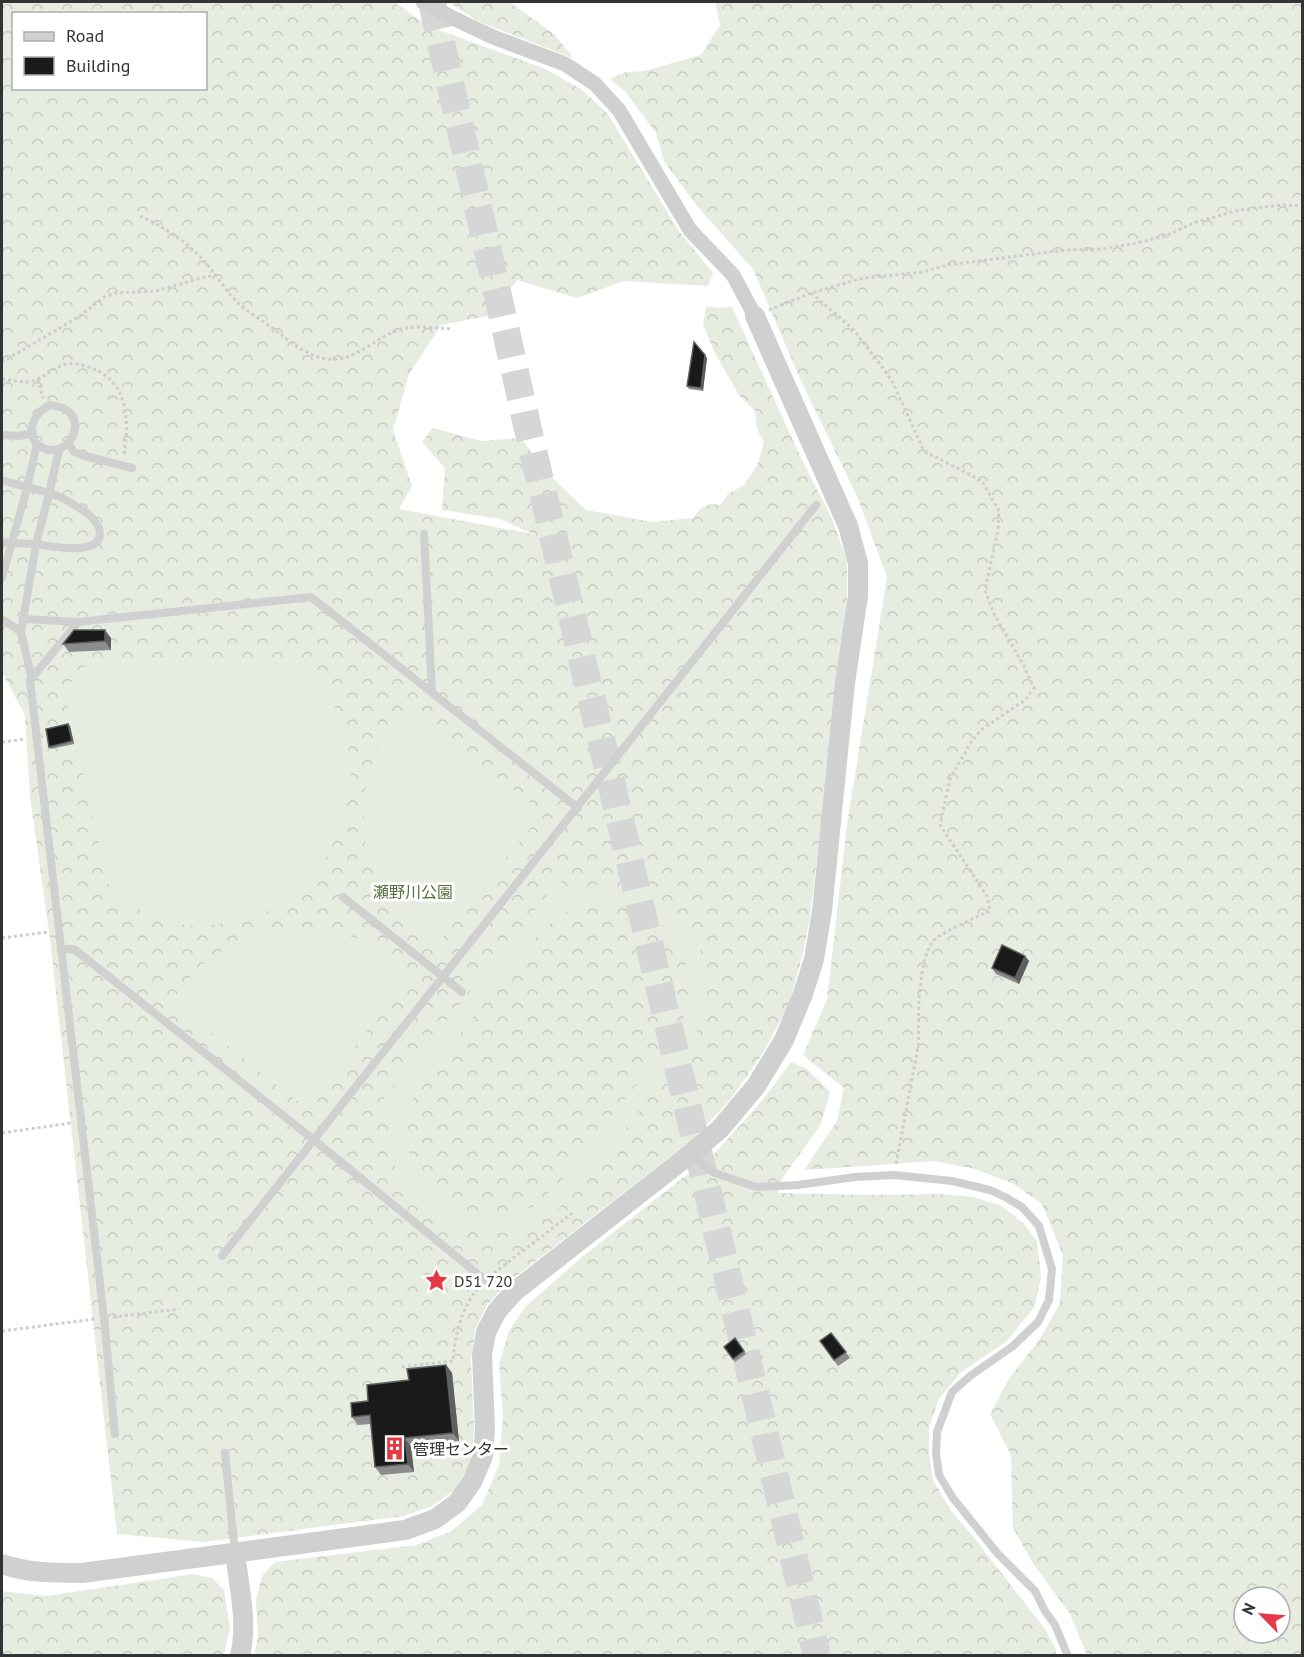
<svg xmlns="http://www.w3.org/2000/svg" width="1304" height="1657" font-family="'PT Sans','Noto Sans JP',sans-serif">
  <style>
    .forest { fill: url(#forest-crowns); fill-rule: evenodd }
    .pitch { fill: #e6ecdf; fill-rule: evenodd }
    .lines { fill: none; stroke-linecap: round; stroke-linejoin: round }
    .motorway-tunnel { stroke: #d6d6d6; stroke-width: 28; stroke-dasharray: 28 14; stroke-linecap: butt }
    .path { stroke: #cdcdcd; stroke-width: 3; stroke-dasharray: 3 3; stroke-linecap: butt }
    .service { stroke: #d0d0d0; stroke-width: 8 }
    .minor { stroke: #d0d0d0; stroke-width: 15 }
    .tertiary { stroke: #d0d0d0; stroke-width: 20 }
    .wall { fill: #8c8c8c }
    .shaded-wall { fill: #5f5f5f }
    .building { fill: #1a1a1a; stroke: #5f5f5f; stroke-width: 1.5 }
    .labels { text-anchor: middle; stroke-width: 6; stroke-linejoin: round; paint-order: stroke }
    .park-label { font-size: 16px; fill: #56703f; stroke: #fff }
    .poi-label { font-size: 16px; fill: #333; stroke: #fff; text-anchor: start }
  </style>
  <defs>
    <pattern id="forest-crowns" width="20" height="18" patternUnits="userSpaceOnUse" patternTransform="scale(1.5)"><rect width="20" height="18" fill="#e6ecdf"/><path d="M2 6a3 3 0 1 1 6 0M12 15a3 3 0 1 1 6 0" fill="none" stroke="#c6cbc0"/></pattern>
  </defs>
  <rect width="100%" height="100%" fill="#fff"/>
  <g class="forest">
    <path d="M 2,2 L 394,2 L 428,26 L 543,68 L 581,89 L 607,113 L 679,231 L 713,273 L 708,286 L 624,281 L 577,298 L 517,280 L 488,316 L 441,325 L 409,374 L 393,430 L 412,486 L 399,509 L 533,534 L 501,519 L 442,510 L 445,468 L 422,442 L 433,428 L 482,441 L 521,438 L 547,473 L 586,510 L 652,522 L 693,518 C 702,507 705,503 720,505 L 728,494 L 744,485 L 758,464 L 764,442 L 757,429 L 755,411 L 739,395 L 716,355 L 703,325 L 706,306 L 718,308 L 732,307 L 803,462 L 832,519 L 847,560 L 847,611 L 810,916 L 804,949 L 789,1005 L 763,1053 L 730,1100 L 693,1139 L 506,1284 L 487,1305 L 475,1330 L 471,1360 L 474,1430 L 471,1461 L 457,1488 L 432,1506 L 404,1516 L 204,1542 L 117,1534 L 50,939 L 30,796 L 25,715 L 2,672 ZM 14,14 L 206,14 L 206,88 L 14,88 Z"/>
    <polygon points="451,2 510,2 555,35 573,58 482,23 454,6"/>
    <path d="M 715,2 L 1302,2 L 1302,1655 L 1087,1655 L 1070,1614 L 1032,1562 L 1013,1528 L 1011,1455 L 990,1414 L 1010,1377 L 1040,1339 L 1060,1303 L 1063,1255 L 1042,1204 L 1012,1183 L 975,1169 L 935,1161 L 804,1170 L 837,1121 L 844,1088 L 803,1055 L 827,1000 L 847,825 L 887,577 L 857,496 L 801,381 L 753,269 L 697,206 L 664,161 L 656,133 L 625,91 L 610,79 L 626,72 L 644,71 L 701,55 L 720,25 ZM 1244,1597 L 1280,1597 L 1280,1633 L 1244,1633 Z"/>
    <polygon points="791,1062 807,1069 830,1092 821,1124 781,1180 778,1193 870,1195 939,1194 973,1197 1002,1206 1023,1223 1037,1241 1041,1276 1035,1306 1006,1342 961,1372 939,1399 929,1427 929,1452 933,1480 951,1511 972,1535 1044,1628 1056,1649 1056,1655 254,1656 258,1636 256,1600 262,1576 275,1562 416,1545 450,1532 482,1505 499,1465 503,1415 499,1364 509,1331 526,1306 582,1257 716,1152 762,1101"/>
    <polygon points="194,1574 212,1578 224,1590 230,1628 224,1655 2,1655 2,1591 46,1596"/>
  </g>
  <g class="pitch">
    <path d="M 297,659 C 313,676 328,692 338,713 C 342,719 343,727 345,734 C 358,784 347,831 316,871 C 310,878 305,887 298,892 C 268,917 226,927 187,925 C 161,923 134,906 111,895 L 64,691 L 88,663 Z"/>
    <path d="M 406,706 L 534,806 L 535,822 L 435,947 C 421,937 408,927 397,914 C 364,873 355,815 371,766 C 379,744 393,724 406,706 Z"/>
    <path d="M 559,880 L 572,891 C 581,889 590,885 599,885 C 631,882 673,903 691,930 C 703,948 707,975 706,996 C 705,1013 698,1029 691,1045 L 572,1196 C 565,1202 559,1209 551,1215 C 547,1218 540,1220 535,1223 C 501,1239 469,1237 438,1217 C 422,1206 406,1191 398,1173 C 390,1155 389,1137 389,1118 L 376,1109 ZM 603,903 L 632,908 L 661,924 L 682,948 L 689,978 L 688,1008 L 675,1035 L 560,1182 L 532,1207 L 503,1217 L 470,1212 L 441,1199 L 420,1177 L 407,1146 L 408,1109 L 426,1077 L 541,930 L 570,910 Z"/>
    <path d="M 286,929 C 342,928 369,938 413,973 L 312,1100 L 296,1101 L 172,1000 C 178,992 183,984 190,977 C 215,949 249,936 286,929 Z"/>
  </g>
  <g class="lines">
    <polyline class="motorway-tunnel" points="432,2 527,425 817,1656"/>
    <g class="path">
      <path d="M 140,216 C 163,226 187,242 204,261 C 215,273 224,288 235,300 C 248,313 265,322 279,333 C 293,344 308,356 327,359 C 355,363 377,335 402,329 C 418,325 436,328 452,329"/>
      <path d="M 811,293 L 853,329 L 883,368 L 893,383 L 924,451 L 982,481 L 999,511 L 998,530 L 985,590 L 994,614 L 1024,666 L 1034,688 L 1025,700 L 981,730 L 970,744 L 950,779 L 940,825 L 987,896 L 990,911 C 979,916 938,934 933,941 C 919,959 917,1018 919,1041 L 896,1165"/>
      <polyline points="769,310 811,293 863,278 923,272 947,265 1066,250 1103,249 1142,242 1165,236 1196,222 1239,210 1282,205 1302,206"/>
      <polyline points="2,362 80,316 104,297 116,293 156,291 201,278 215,275"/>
      <path d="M 2,379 C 14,380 27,385 38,379 C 48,374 56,366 68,364 C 75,363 84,365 91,368 C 129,381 129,421 124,455"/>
      <polyline points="38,379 43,398"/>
      <polyline points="2,742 26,739"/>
      <polyline points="2,938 48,932"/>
      <polyline points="2,1133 71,1123"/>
      <polyline points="494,1273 575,1211"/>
      <polyline points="113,1317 179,1309"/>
      <polyline points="2,1331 95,1319"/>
      <path d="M 402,1367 L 453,1361 C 455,1334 461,1310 478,1288"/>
    </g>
    <g class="service">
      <path d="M 50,405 C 56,406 63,407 68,411 C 84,423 71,456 45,449 C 41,447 36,444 34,440 C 27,426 37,411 50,405 Z"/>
      <polyline points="2,435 19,436 33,433"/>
      <polyline points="68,443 74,452 85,456 132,468"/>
      <path d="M 2,480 C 19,486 38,489 55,495 C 66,499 78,507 88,514 C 93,518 100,525 100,533 C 100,558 48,545 34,544 C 23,543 13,544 2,542"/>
      <polyline points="424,534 432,692"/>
      <polyline points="2,578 27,488 37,444"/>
      <polyline points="2,619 21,632 32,679"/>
      <polyline points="23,619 78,622"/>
      <polyline points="21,632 36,544 49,494 59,450"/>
      <polyline points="343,897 462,992"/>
      <polyline points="61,949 74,949 314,1140 485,1280"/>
      <polyline points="691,1156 715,1173 756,1187 798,1185 855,1177 894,1175 952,1181 990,1190 1005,1197 1022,1207 1039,1226 1052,1269 1049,1300 1038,1322 1013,1346 970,1376 952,1392 937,1432 936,1453 939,1475 953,1498 998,1554 1035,1591 1045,1611 1055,1625 1068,1656"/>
      <polyline points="222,1256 816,505"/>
      <polyline points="115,1434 104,1318 30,680 78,622 311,597 578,808"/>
      <polyline points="225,1453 235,1553"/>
    </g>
    <polyline class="minor" points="423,2 455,19 493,37 565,64 595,84 619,110 690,230 733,275 755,316"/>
    <g class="tertiary">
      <path d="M 235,1553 C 239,1586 248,1623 240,1656"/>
      <path d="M 2,1564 C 27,1573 55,1573 82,1573 L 405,1530 L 435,1519 L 457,1503 L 472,1482 L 483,1456 L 485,1429 L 482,1355 L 486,1332 L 497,1311 L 514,1292 L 689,1155 L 720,1129 L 756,1086 L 784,1040 L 803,994 L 814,959 L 822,911 L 845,683 L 858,596 L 858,563 L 848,526 L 755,316"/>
    </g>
  </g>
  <g class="wall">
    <polygon points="707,358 703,391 689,389 687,386"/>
    <polygon points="111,638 111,650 69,652 63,644"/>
    <polygon points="68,724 70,726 74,744 51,749 49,747"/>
    <polygon points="1025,956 1029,961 1019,984 996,974 992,968"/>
    <polygon points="831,1333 850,1358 838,1366 820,1341"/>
    <polygon points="735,1338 746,1354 735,1362 724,1347"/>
    <polygon points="446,1365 452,1373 459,1441 411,1447 414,1472 381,1475 375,1467 371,1424 358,1425 352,1417 368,1401 409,1380"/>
  </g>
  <g class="shaded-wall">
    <polygon points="705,355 707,358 703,391 701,388"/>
    <polygon points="105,630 111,638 111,650 105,641"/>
    <polygon points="68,724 70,726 74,744 72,741"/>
    <polygon points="1025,956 1029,961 1019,984 1015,978"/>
    <polygon points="446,1365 452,1373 459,1441 453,1433"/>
    <polygon points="405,1438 411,1447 414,1472 408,1464"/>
  </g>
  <g class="building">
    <polygon points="694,342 705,355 701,388 687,386"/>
    <polygon points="74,630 105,630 105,641 63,644"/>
    <polygon points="68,724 72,741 49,747 46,729"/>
    <polygon points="1002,945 1025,956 1015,978 992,968"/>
    <polygon points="831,1333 846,1352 834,1360 820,1341"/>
    <polygon points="735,1338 744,1351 733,1359 724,1347"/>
    <polygon points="446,1365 453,1433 405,1438 408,1464 375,1467 370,1415 352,1417 351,1403 368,1401 367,1385 409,1380 407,1369"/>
  </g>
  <defs>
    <symbol id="sight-bare" viewBox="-9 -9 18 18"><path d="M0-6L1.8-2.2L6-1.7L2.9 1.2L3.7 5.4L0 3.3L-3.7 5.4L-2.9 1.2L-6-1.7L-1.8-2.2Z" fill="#e63946" stroke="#fff" stroke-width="2.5" paint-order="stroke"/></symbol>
    <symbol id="building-bare" viewBox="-9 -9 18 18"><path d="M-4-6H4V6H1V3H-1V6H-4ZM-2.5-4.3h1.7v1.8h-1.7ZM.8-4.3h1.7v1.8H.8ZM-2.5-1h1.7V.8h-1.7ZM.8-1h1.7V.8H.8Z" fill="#e63946" stroke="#fff" stroke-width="2.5" paint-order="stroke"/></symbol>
  </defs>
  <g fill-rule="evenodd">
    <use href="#sight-bare" x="420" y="1264" width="33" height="33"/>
    <use href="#building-bare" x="378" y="1432" width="33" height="33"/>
  </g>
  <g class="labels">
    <g class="park-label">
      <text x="413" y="898">瀬野川公園</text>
    </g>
    <g class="poi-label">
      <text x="454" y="1287">D51 720</text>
      <text x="413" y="1455">管理センター</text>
    </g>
  </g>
  <rect width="1304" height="1657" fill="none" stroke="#333333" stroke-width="6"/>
  <rect x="12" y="12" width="195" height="78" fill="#ffffff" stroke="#adadad" stroke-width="1.5"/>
  <rect x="24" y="32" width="30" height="9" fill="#d0d0d0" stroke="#adadad" stroke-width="1.5"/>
  <text x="66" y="42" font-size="18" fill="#333333">Road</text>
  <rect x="24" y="57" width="30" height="18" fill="#1a1a1a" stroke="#adadad" stroke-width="1.5"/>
  <text x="66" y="72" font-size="18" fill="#333333">Building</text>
  <g transform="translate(1262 1615) rotate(295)"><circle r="28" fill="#ffffff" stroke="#adadad" stroke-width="1.5"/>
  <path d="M0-4.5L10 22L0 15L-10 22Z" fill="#e63946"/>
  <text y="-9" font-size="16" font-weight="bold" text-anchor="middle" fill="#333333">N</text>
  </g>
</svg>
